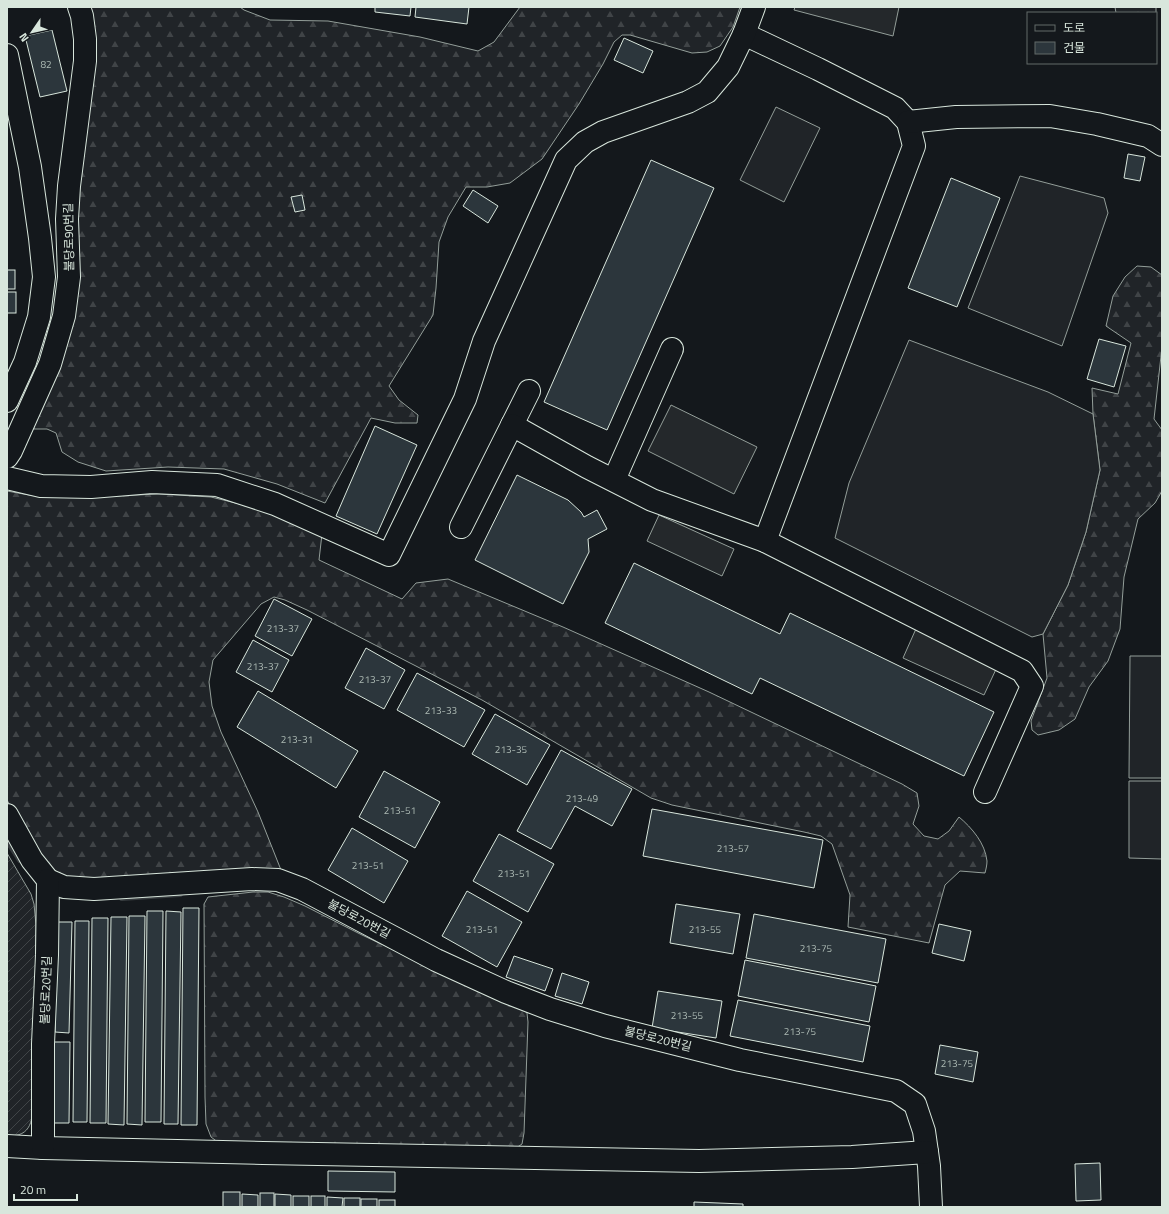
<svg xmlns="http://www.w3.org/2000/svg" width="1169" height="1214" font-family="'Titillium Web','Noto Sans KR',sans-serif">
  <style>
    .forest { fill: url(#forest-firs); stroke: #939e99 }
    .garden { fill: url(#garden-furrows); stroke: #939e99 }
    .pitch { fill: #202428; stroke: #939e99 }
    .parking { fill: #24282b; stroke: #939e99 }
    .lines { fill: none; stroke-linecap: round; stroke-linejoin: round }
    .stream { stroke: #363b3e; stroke-width: 6 }
    .building { fill: #2c363c; stroke: #d8e6dc }
    .minor-casing { stroke: #d8e6dc; stroke-width: 24 }
    .minor { stroke: #14181c; stroke-width: 22 }
    .labels { text-anchor: middle; stroke-width: 3; stroke-linejoin: round; paint-order: stroke }
    .number-label { font-size: 10px; fill: #adbab4 }
    .street-label { font-size: 12px; fill: #d8e6dc; stroke: #14181c }
  </style>
  <defs>
    <pattern id="forest-firs" width="22" height="20" patternUnits="userSpaceOnUse"><rect width="22" height="20" fill="#202428"/><path d="M5 1l3.5 6h-7zM16 11l3.5 6h-7z" fill="#404447"/></pattern>
    <pattern id="garden-furrows" width="10" height="10" patternUnits="userSpaceOnUse"><rect width="10" height="10" fill="#202428"/><path d="M-1 1l2-2M0 10L10 0M9 11l2-2" fill="none" stroke="#404447"/></pattern>
  </defs>
  <rect width="100%" height="100%" fill="#14181c"/>
  <g class="forest">
    <polygon points="85,7 240,7 244,10 270,20 328,21 420,37 478,51 494,42 520,7 740,7 733,27 720,46 707,52 692,53 630,35 622,35 614,42 603,64 579,104 542,159 510,183 487,187 466,187 448,217 439,242 436,288 433,315 389,386 399,400 418,415 417,423 395,423 371,418 325,503 277,484 224,469 168,467 106,471 78,462 62,452 56,433 47,429 34,429 32,419 63,343"/>
    <polygon points="1115,7 1156,7 1156,15 1156,13 1116,13"/>
    <polygon points="1137,266 1151,267 1162,275 1162,347 1154,419 1162,430 1162,491 1155,503 1138,519 1124,577 1120,629 1108,661 1089,687 1075,719 1059,730 1038,735 1032,730 1031,721 1047,678 1043,634 1068,585 1086,532 1100,470 1093,414 1092,388 1118,394 1131,343 1106,326 1113,296 1125,277"/>
    <path d="M 7,491 L 29,495 L 93,497 L 159,494 L 211,497 L 252,507 L 322,534 L 319,560 L 402,599 L 416,583 L 448,579 L 563,627 L 709,692 L 902,784 L 917,793 L 919,806 L 913,824 L 924,836 L 938,839 L 949,831 L 959,817 C 972,828 985,843 987,861 C 987,865 986,869 985,873 L 960,871 L 945,885 L 929,943 L 848,927 L 850,895 L 832,844 L 821,836 L 804,832 L 672,805 L 651,798 L 482,700 L 307,610 L 285,600 L 274,597 L 261,604 L 213,660 L 209,682 L 212,706 L 221,732 L 258,812 L 281,870 L 161,877 L 69,879 L 57,872 L 37,853 L 7,800 Z"/>
    <polygon points="253,892 268,892 284,897 305,906 360,934 479,991 521,1008 527,1013 528,1022 524,1133 522,1144 516,1148 219,1143 211,1137 206,1124 205,1097 204,904 208,897"/>
  </g>
  <path class="garden" d="M 7,853 L 31,894 L 34,904 L 36,925 L 34,1099 C 32,1119 33,1137 7,1136 Z"/>
  <g class="pitch">
    <polygon points="776,107 820,128 784,202 740,180"/>
    <polygon points="1020,176 1104,198 1108,213 1062,346 968,308"/>
    <polygon points="909,340 1048,392 1093,414 1100,470 1086,532 1068,585 1043,634 1032,637 835,538 849,483"/>
    <polygon points="1130,656 1162,656 1162,778 1129,778"/>
    <polygon points="1129,781 1162,781 1162,859 1129,858"/>
  </g>
  <g class="parking">
    <polygon points="795,7 899,7 893,36 794,10"/>
    <polygon points="671,405 757,447 734,494 648,451"/>
    <polygon points="659,515 734,549 722,576 647,541"/>
    <polygon points="923,613 1005,650 984,695 903,658"/>
  </g>
  <g class="lines">
    <g class="stream">
      <polyline points="7,840 20,860"/>
      <polyline points="122,898 180,894"/>
    </g>
  </g>
  <g class="building">
    <polygon points="375,7 411,7 410,16 375,12"/>
    <polygon points="416,7 469,7 467,24 415,17"/>
    <polygon points="52,30 67,91 40,97 25,36"/>
    <polygon points="624,38 653,51 643,73 614,60"/>
    <polygon points="1128,154 1145,157 1140,181 1124,178"/>
    <polygon points="651,160 714,188 607,430 544,402"/>
    <polygon points="951,178 1000,198 957,307 908,288"/>
    <polygon points="473,190 498,206 488,223 463,206"/>
    <polygon points="302,195 305,210 295,212 291,197"/>
    <rect x="7" y="270" width="8" height="19"/>
    <rect x="7" y="292" width="9" height="21"/>
    <polygon points="1099,339 1126,346 1114,387 1087,379"/>
    <polygon points="375,426 417,445 377,534 336,516"/>
    <polygon points="517,475 568,500 581,512 584,517 597,510 607,529 588,539 589,552 563,604 475,560"/>
    <polygon points="634,563 780,634 790,613 994,712 964,776 760,678 752,694 605,623"/>
    <polygon points="274,599 312,619 292,656 255,636"/>
    <polygon points="253,640 289,660 272,692 236,672"/>
    <polygon points="366,648 405,670 384,709 345,688"/>
    <polygon points="417,673 485,710 464,747 397,710"/>
    <polygon points="258,691 358,751 336,788 237,727"/>
    <polygon points="495,714 550,745 527,785 472,754"/>
    <polygon points="561,750 632,789 612,826 575,806 551,849 517,831"/>
    <polygon points="384,771 440,802 415,848 359,817"/>
    <polygon points="652,809 823,840 814,888 643,856"/>
    <polygon points="352,828 408,861 384,903 328,870"/>
    <polygon points="499,834 554,864 528,912 473,881"/>
    <polygon points="467,891 522,922 497,967 442,936"/>
    <polygon points="676,904 740,914 733,954 670,943"/>
    <polygon points="183,908 199,908 197,1125 181,1125"/>
    <polygon points="147,911 163,911 161,1122 145,1122"/>
    <polygon points="166,911 181,912 178,1124 164,1124"/>
    <polygon points="754,914 886,939 878,983 746,958"/>
    <polygon points="129,916 145,916 142,1125 127,1124"/>
    <polygon points="111,917 127,917 124,1125 108,1124"/>
    <polygon points="92,918 108,918 106,1123 90,1123"/>
    <polygon points="75,921 89,921 87,1122 73,1122"/>
    <polygon points="57,922 72,922 69,1033 55,1032"/>
    <polygon points="939,924 971,931 964,961 932,953"/>
    <polygon points="514,956 553,969 545,991 506,977"/>
    <polygon points="745,960 876,986 869,1022 738,996"/>
    <polygon points="562,973 589,982 582,1004 555,996"/>
    <polygon points="658,991 722,1001 716,1038 652,1028"/>
    <polygon points="738,1000 870,1026 863,1062 730,1036"/>
    <polygon points="52,1042 70,1042 69,1123 51,1123"/>
    <polygon points="940,1045 978,1052 973,1082 935,1074"/>
    <polygon points="1100,1163 1101,1200 1076,1201 1075,1164"/>
    <polygon points="328,1171 395,1172 395,1192 328,1191"/>
    <rect x="223" y="1192" width="17" height="15"/>
    <rect x="260" y="1193" width="14" height="14"/>
    <polygon points="242,1194 258,1195 258,1207 242,1207"/>
    <polygon points="275,1194 291,1195 291,1207 275,1207"/>
    <rect x="293" y="1196" width="16" height="11"/>
    <rect x="311" y="1196" width="14" height="11"/>
    <polygon points="327,1197 343,1198 342,1207 327,1207"/>
    <rect x="344" y="1198" width="16" height="9"/>
    <rect x="361" y="1199" width="16" height="8"/>
    <rect x="379" y="1200" width="16" height="7"/>
    <polygon points="694,1202 743,1204 743,1207 694,1207"/>
  </g>
  <g class="lines">
    <defs>
      <g id="minor">
        <polyline points="744,34 818,69 895,108 908,122 914,146 765,541"/>
        <polyline points="7,55 30,167 40,238 44,277 39,317 25,362 7,401"/>
        <polyline points="908,122 956,117 1050,116 1097,124 1148,136 1162,145"/>
        <polyline points="512,425 529,391"/>
        <polyline points="7,457 11,451 50,364 64,316 69,277 67,219 69,186 85,61 85,39 82,16 79,7"/>
        <polyline points="7,478 41,486 91,487 152,482 217,485 275,504 389,555 465,399 484,341 566,160 585,142 603,132 688,102 707,92 728,67 744,34 754,7"/>
        <polyline points="614,480 672,349"/>
        <polyline points="461,527 512,425 587,467 652,500 765,541 1022,671 1032,686 985,792"/>
        <polyline points="7,815 32,860 48,880 64,887 94,889 252,879 278,880 302,889 436,960 506,992 550,1009 605,1026 740,1060 896,1091 915,1104 924,1131 929,1166 931,1207"/>
        <polyline points="7,1146 43,1148 263,1153 699,1161 852,1157 927,1152"/>
        <polyline points="43,1148 43,1044 47,955 48,880"/>
      </g>
    </defs>
    <use href="#minor" class="minor-casing"/>
    <use href="#minor" class="minor"/>
  </g>
  <g class="labels">
    <g class="number-label">
      <text x="46" y="68">82</text>
      <text x="283" y="632">213-37</text>
      <text x="263" y="670">213-37</text>
      <text x="375" y="683">213-37</text>
      <text x="441" y="714">213-33</text>
      <text x="297" y="743">213-31</text>
      <text x="511" y="753">213-35</text>
      <text x="582" y="802">213-49</text>
      <text x="400" y="814">213-51</text>
      <text x="733" y="852">213-57</text>
      <text x="368" y="869">213-51</text>
      <text x="514" y="877">213-51</text>
      <text x="482" y="933">213-51</text>
      <text x="705" y="933">213-55</text>
      <text x="816" y="952">213-75</text>
      <text x="687" y="1019">213-55</text>
      <text x="800" y="1035">213-75</text>
      <text x="957" y="1067">213-75</text>
    </g>
    <g class="street-label">
      <text transform="translate(69 237) rotate(-91)" y="4">불당로90번길</text>
      <text transform="translate(359 919) rotate(28)" y="4">불당로20번길</text>
      <text transform="translate(46 990) rotate(-88)" y="4">불당로20번길</text>
      <text transform="translate(658 1039) rotate(14)" y="4">불당로20번길</text>
    </g>
  </g>
  <rect width="1169" height="1214" fill="none" stroke="#d8e6dc" stroke-width="16"/>
  <rect x="1027" y="12" width="130" height="52" fill="#14181c" stroke="#626a69"/>
  <rect x="1035" y="25" width="20" height="6" fill="#14181c" stroke="#626a69"/>
  <text x="1063" y="32" font-size="12" fill="#d8e6dc">도로</text>
  <rect x="1035" y="42" width="20" height="12" fill="#2c363c" stroke="#626a69"/>
  <text x="1063" y="52" font-size="12" fill="#d8e6dc">건물</text>
  <g transform="translate(32 32) rotate(236)" stroke="#14181c" stroke-width="3" paint-order="stroke">
  <path d="M0-3L7 15L0 10L-7 15Z" fill="#d8e6dc"/>
  <text y="-6" font-size="11" font-weight="bold" text-anchor="middle" fill="#d8e6dc">N</text>
  </g>
  <path d="M14 1194v6h63v-6" fill="none" stroke="#d8e6dc" stroke-width="2"/>
  <text x="20" y="1194" font-size="12" fill="#d8e6dc" stroke="#14181c" stroke-width="3" paint-order="stroke">20 m</text>
</svg>
